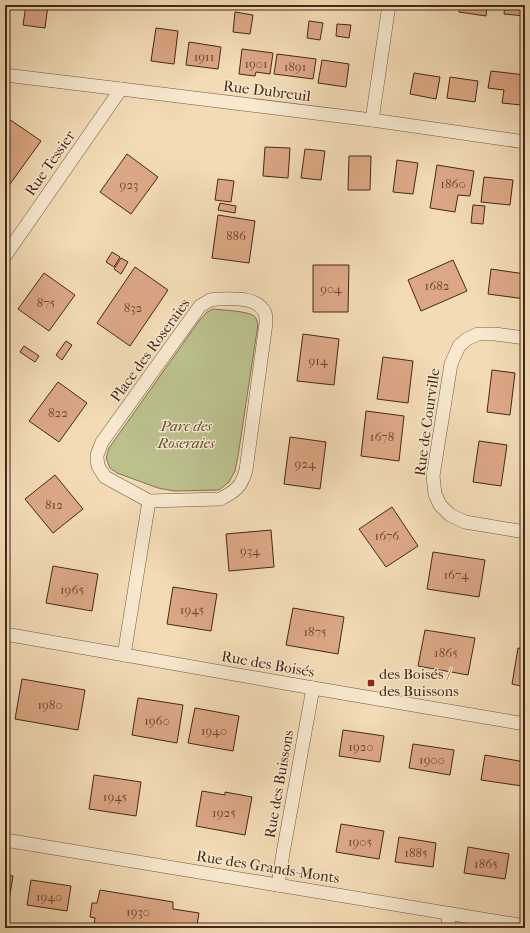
<svg xmlns="http://www.w3.org/2000/svg" width="530" height="933" font-family="'IM FELL French Canon',serif">
  <style>
    .green { fill: #bbc08d; stroke: #807452 }
    .building { fill: #dca785; stroke: #452817 }
    .lines { fill: none; stroke-linecap: round; stroke-linejoin: round }
    .minor-casing { stroke: #70553e; stroke-width: 14 }
    .minor { stroke: #f7e8cf; stroke-width: 13 }
    .poi-dot { fill: #8f2418; stroke: #f7e8cf; stroke-width: 1.5 }
    .labels { text-anchor: middle; stroke-width: 3; stroke-linejoin: round; paint-order: stroke }
    .number-label { font-size: 13px; fill: #6b4832 }
    .street-label { font-size: 15px; fill: #452817; stroke: #f7e8cf }
    .park-label { font-size: 15px; font-style: italic; fill: #624e34; stroke: #f7e8cf }
    .poi-label { font-size: 15px; fill: #452817; stroke: #f7e8cf; text-anchor: start }
  </style>
  <rect width="100%" height="100%" fill="#f2dbb5"/>
  <filter id="stains"><feTurbulence type="fractalNoise" baseFrequency=".005" numOctaves="4"/><feColorMatrix values="0 0 0 0 .2 0 0 0 0 .09 0 0 0 0 .02 0 0 0 .5 -.17"/></filter>
  <radialGradient id="worn" r=".72"><stop offset=".6" stop-color="#630" stop-opacity="0"/><stop offset="1" stop-color="#630" stop-opacity=".3"/></radialGradient>
  <path class="green" d="M 213,309 C 222,310 248,311 254,316 C 256,317 257,321 258,324 L 238,456 L 235,471 L 229,482 L 219,490 L 174,491 L 158,488 L 117,473 L 110,468 L 106,458 L 109,448 L 199,321 L 207,312 Z"/>
  <g class="building">
    <polygon points="26,5 48,5 45,28 23,25"/>
    <polygon points="460,5 487,5 486,16 459,12"/>
    <polygon points="505,5 525,5 525,16 504,14"/>
    <polygon points="235,12 253,15 250,34 233,32"/>
    <polygon points="309,21 323,23 320,40 307,38"/>
    <polygon points="337,24 351,25 349,38 336,36"/>
    <polygon points="156,28 178,31 174,64 151,61"/>
    <polygon points="189,42 221,47 218,69 186,65"/>
    <polygon points="242,49 273,53 270,74 256,72 255,76 239,74"/>
    <polygon points="277,54 316,59 313,79 274,74"/>
    <polygon points="322,60 349,64 346,87 318,83"/>
    <polygon points="491,71 525,75 521,105 502,103 504,90 488,88"/>
    <polygon points="414,73 440,77 436,99 410,94"/>
    <polygon points="450,77 478,81 475,102 447,98"/>
    <polygon points="9,119 41,141 5,191 5,125"/>
    <polygon points="265,147 290,148 288,178 263,176"/>
    <polygon points="305,149 325,151 321,180 301,178"/>
    <polygon points="127,154 158,177 131,214 100,192"/>
    <polygon points="349,156 371,156 370,190 348,190"/>
    <polygon points="397,160 418,163 413,194 393,192"/>
    <polygon points="437,165 474,171 470,196 458,195 455,212 430,208"/>
    <polygon points="484,177 513,180 510,205 481,202"/>
    <polygon points="218,179 234,181 231,202 215,200"/>
    <polygon points="524,179 525,179 525,198 522,198"/>
    <polygon points="220,203 236,206 235,213 218,210"/>
    <polygon points="473,205 485,206 483,224 471,223"/>
    <polygon points="218,215 255,221 249,263 212,258"/>
    <polygon points="112,252 120,257 114,267 106,262"/>
    <polygon points="121,258 128,262 121,274 114,269"/>
    <polygon points="453,260 467,291 421,311 408,280"/>
    <polygon points="313,265 349,265 348,312 313,312"/>
    <polygon points="135,267 168,290 130,346 97,323"/>
    <polygon points="491,269 525,274 525,299 488,294"/>
    <polygon points="44,273 75,295 49,331 18,309"/>
    <polygon points="303,334 339,339 334,385 297,381"/>
    <polygon points="66,341 72,345 62,360 56,355"/>
    <polygon points="24,346 39,356 35,362 20,352"/>
    <polygon points="383,357 413,361 408,403 377,399"/>
    <polygon points="492,370 515,373 510,415 487,412"/>
    <polygon points="58,382 87,403 59,442 29,421"/>
    <polygon points="366,411 404,416 399,461 361,456"/>
    <polygon points="290,437 326,442 320,489 284,484"/>
    <polygon points="479,441 507,445 501,486 473,482"/>
    <polygon points="55,475 83,509 53,533 25,499"/>
    <polygon points="392,507 418,546 386,567 359,529"/>
    <polygon points="271,530 274,567 229,571 226,534"/>
    <polygon points="433,552 485,560 479,597 427,589"/>
    <polygon points="5,555 10,556 5,587"/>
    <polygon points="53,566 98,574 92,611 46,603"/>
    <polygon points="173,587 217,594 211,631 167,624"/>
    <polygon points="293,608 344,617 338,654 286,645"/>
    <polygon points="425,630 475,638 468,675 418,666"/>
    <polygon points="518,648 525,649 525,687 512,684"/>
    <polygon points="22,679 85,690 78,730 15,719"/>
    <polygon points="138,698 183,705 177,743 132,735"/>
    <polygon points="195,708 239,716 233,751 188,743"/>
    <polygon points="343,730 384,736 380,762 339,756"/>
    <polygon points="413,744 454,750 450,775 409,768"/>
    <polygon points="485,755 525,762 522,786 481,780"/>
    <polygon points="94,775 141,782 136,816 89,809"/>
    <polygon points="202,791 225,795 225,792 252,797 245,835 196,826"/>
    <polygon points="341,824 384,831 379,859 336,852"/>
    <polygon points="399,837 436,843 433,867 395,862"/>
    <polygon points="468,847 509,854 505,879 464,873"/>
    <polygon points="5,875 13,876 7,913 5,913"/>
    <polygon points="31,880 71,886 67,911 27,905"/>
    <polygon points="100,890 173,902 173,909 199,913 197,925 211,927 211,928 93,928 95,918 90,917 92,903 97,903"/>
  </g>
  <g class="lines">
    <defs>
      <g id="minor">
        <polyline points="5,75 121,89 372,120 525,142"/>
        <polyline points="372,120 389,5"/>
        <polyline points="5,256 121,89"/>
        <path d="M 217,299 C 231,299 258,296 265,313 C 266,316 266,320 266,323 L 246,470 C 242,486 235,492 220,499 L 149,501 L 105,477 L 98,466 L 97,458 L 97,455 L 102,442 L 200,306 L 210,300 Z"/>
        <polyline points="525,338 495,334 478,334 467,339 459,346 451,364 433,476 435,494 440,505 450,515 465,522 525,532"/>
        <polyline points="5,634 313,688 525,724"/>
        <polyline points="124,655 149,501"/>
        <polyline points="5,840 525,926"/>
        <polyline points="278,885 283,853 313,688"/>
        <polyline points="448,928 449,913"/>
      </g>
    </defs>
    <use href="#minor" class="minor-casing"/>
    <use href="#minor" class="minor"/>
  </g>
  <rect class="poi-dot" x="367" y="679" width="8" height="8" rx="2"/>
  <g class="labels">
    <g class="number-label">
      <text x="204" y="61">1911</text>
      <text x="256" y="68">1901</text>
      <text x="295" y="71">1891</text>
      <text x="453" y="188">1860</text>
      <text x="129" y="189">923</text>
      <text x="236" y="240">886</text>
      <text x="437" y="290">1682</text>
      <text x="331" y="293">904</text>
      <text x="46" y="307">875</text>
      <text x="133" y="312">832</text>
      <text x="318" y="365">914</text>
      <text x="58" y="417">822</text>
      <text x="382" y="441">1678</text>
      <text x="305" y="468">924</text>
      <text x="54" y="509">812</text>
      <text x="387" y="540">1676</text>
      <text x="250" y="555">934</text>
      <text x="456" y="579">1674</text>
      <text x="72" y="594">1965</text>
      <text x="192" y="614">1945</text>
      <text x="315" y="636">1875</text>
      <text x="446" y="657">1865</text>
      <text x="50" y="709">1980</text>
      <text x="157" y="725">1960</text>
      <text x="214" y="735">1940</text>
      <text x="361" y="751">1920</text>
      <text x="432" y="764">1900</text>
      <text x="115" y="801">1945</text>
      <text x="224" y="817">1925</text>
      <text x="360" y="846">1905</text>
      <text x="416" y="857">1885</text>
      <text x="486" y="868">1865</text>
      <text x="49" y="901">1940</text>
      <text x="138" y="916">1930</text>
    </g>
    <g class="street-label">
      <text transform="translate(267 91) rotate(7)" y="5">Rue Dubreuil</text>
      <text transform="translate(50 163) rotate(-55)" y="5">Rue Tessier</text>
      <text transform="translate(150 350) rotate(-54)" y="5">Place des Roseraies</text>
      <text transform="translate(427 422) rotate(-82)" y="5">Rue de Courville</text>
      <text transform="translate(268 664) rotate(10)" y="5">Rue des Boisés</text>
      <text transform="translate(279 784) rotate(-80)" y="5">Rue des Buissons</text>
      <text transform="translate(268 867) rotate(9)" y="5">Rue des Grands-Monts</text>
    </g>
    <g class="park-label">
      <text x="186" y="431">Parc des<tspan x="186" dy="17">Roseraies</tspan></text>
    </g>
    <g class="poi-label">
      <text x="379" y="679">des Boisés /<tspan x="379" dy="17">des Buissons</tspan></text>
    </g>
  </g>
  <rect width="530" height="933" fill="none" stroke="#f2dbb5" stroke-width="20"/>
  <rect x="6" y="6" width="518" height="921" fill="none" stroke="#452817" stroke-width="2"/>
  <rect x="10" y="10" width="510" height="913" fill="none" stroke="#452817"/>
  <rect width="100%" height="100%" filter="url(#stains)"/>
  <rect width="100%" height="100%" fill="url(#worn)"/>
</svg>
